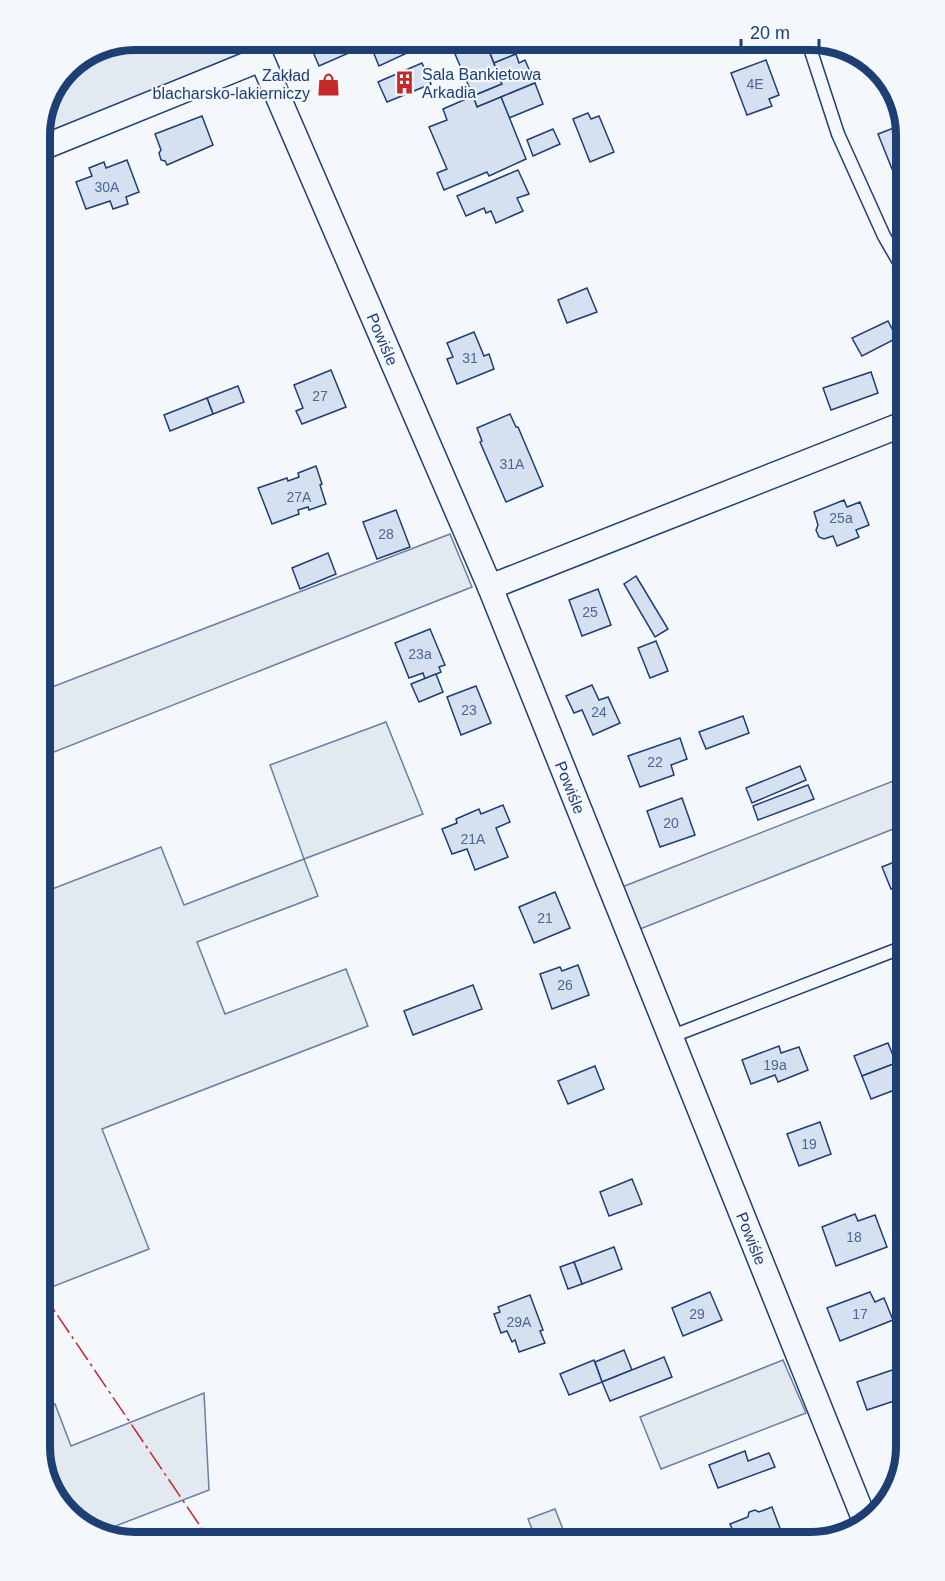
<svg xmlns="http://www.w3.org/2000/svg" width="945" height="1581" font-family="Helvetica,sans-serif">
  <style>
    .grass { fill: #e3e9f0; stroke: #687fa3; stroke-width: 1.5 }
    .building { fill: #d5e0f0; stroke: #1d3f73; stroke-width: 1.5 }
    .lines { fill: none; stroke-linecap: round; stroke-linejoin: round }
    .service-casing { stroke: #1d3f73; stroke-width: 15 }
    .minor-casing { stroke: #1d3f73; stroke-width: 27 }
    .service { stroke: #f4f7fb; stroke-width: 12 }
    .minor { stroke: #f4f7fb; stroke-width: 24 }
    .power { stroke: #c62828; stroke-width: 1.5; stroke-dasharray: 21 4.5 3 4.5; stroke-linecap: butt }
    .labels { text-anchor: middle; stroke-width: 4.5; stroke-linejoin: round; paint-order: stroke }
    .number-label { font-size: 14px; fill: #4b6792 }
    .poi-label { font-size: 16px; fill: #1d3f73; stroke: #f4f7fb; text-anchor: start }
    .street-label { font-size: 16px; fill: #1d3f73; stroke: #f4f7fb }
    .rim { fill: none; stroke: #1d3f73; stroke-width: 8 }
  </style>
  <rect width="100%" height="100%" fill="#f4f7fb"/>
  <g class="grass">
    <polygon points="134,39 241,39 246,51 39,137 39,128 67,67"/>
    <polygon points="450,534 472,587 39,758 39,692"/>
    <polygon points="386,722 423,814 304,859 318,896 197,942 225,1014 346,969 368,1026 102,1129 149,1249 39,1292 39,894 161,847 184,905 304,859 270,765"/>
    <polygon points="906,776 906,824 640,929 622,887"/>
    <polygon points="783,1360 806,1413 661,1469 640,1417"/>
    <polygon points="204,1393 209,1490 100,1532 81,1526 49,1489 39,1447 39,1410 55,1404 71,1446"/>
    <polygon points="555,1509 568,1542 516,1542 534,1534 528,1519"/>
  </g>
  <g class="building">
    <polygon points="351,39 351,52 319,66 308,40"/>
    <polygon points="368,39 437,39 379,66"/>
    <polygon points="490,39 509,39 516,54 494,63 485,41"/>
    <polygon points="485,41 502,84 473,96 455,54"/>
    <polygon points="516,54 519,63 525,60 535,83 477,107 473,96 502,84 494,63"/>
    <polygon points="766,60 779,95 769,99 772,106 747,115 731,73"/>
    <polygon points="422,63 431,84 387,102 378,82"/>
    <polygon points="535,83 543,104 509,118 501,97"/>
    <polygon points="473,96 477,107 501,97 526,159 489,176 487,172 444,190 437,173 447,169 429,127 447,120 443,109"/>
    <polygon points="588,113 591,119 599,116 614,152 590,162 573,119"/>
    <polygon points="202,116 213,145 167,165 165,161 161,160 159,153 161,150 155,134"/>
    <polygon points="904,124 906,134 906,168 904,169 903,164 892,169 878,134"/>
    <polygon points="553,129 560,144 533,156 527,140"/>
    <polygon points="127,160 139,192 126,197 128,204 113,209 110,201 86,209 76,182 92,176 89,168 104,162 106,168"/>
    <polygon points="518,170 529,194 517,198 523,211 496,223 491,211 486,213 484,208 466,216 457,196"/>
    <polygon points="587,288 597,312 567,323 558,300"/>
    <polygon points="888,321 897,338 862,356 852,338"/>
    <polygon points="474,332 484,356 489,354 494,369 457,384 447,359 453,357 447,343"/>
    <polygon points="331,370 346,407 302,424 296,411 303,408 294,385"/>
    <polygon points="871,372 878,393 831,410 823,388"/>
    <polygon points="238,386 244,402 213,414 207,398"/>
    <polygon points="207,398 213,414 170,431 164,415"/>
    <polygon points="510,414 516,427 518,427 543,486 506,502 480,442 482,441 477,428"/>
    <polygon points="316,466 322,484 320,485 326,504 309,510 308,507 298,510 299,514 272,524 258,488 287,478 288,481 299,477 298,473"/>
    <polygon points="844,500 847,507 860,502 869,525 856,530 859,537 837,546 833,536 824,539 819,537 816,530 818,525 814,512"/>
    <polygon points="396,510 410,547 377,559 363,522"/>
    <polygon points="328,553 336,574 300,589 292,568"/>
    <polygon points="636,576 668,629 655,637 624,584"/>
    <polygon points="598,589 611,625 582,636 569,600"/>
    <polygon points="430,629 445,665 439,667 441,672 425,679 423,673 409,678 395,643"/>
    <polygon points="656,641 668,671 650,678 638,648"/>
    <polygon points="436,674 443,692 419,702 411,684"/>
    <polygon points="592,685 599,700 608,697 620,723 593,735 582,710 574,713 566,696"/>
    <polygon points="476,686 491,723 461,735 447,697"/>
    <polygon points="743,716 749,733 706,749 699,732"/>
    <polygon points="680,738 687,759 671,765 674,775 640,787 628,756"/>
    <polygon points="800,766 806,780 752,803 746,788"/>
    <polygon points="808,785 814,799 758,820 753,806"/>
    <polygon points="682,798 695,835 660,847 647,811"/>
    <polygon points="503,805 510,822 496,828 508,857 475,870 467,849 452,854 442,829 457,823 456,819 479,809 481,814"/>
    <polygon points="906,857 906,883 891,889 882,867"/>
    <polygon points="555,892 570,928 534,943 519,907"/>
    <polygon points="578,965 589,995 552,1009 540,974 560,967 562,971"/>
    <polygon points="473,985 482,1009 413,1035 404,1011"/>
    <polygon points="888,1043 896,1063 862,1076 854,1056"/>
    <polygon points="779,1046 781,1053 799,1047 808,1070 778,1082 775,1075 751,1084 742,1060"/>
    <polygon points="896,1063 905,1086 871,1099 862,1076"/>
    <polygon points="595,1066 604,1089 568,1104 558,1081"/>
    <polygon points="820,1122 831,1154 799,1166 787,1134"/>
    <polygon points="632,1179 642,1204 609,1216 600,1192"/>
    <polygon points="855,1214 858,1221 875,1215 887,1247 836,1266 822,1227"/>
    <polygon points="614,1247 622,1269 582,1284 574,1262"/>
    <polygon points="574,1262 582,1284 568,1289 560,1267"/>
    <polygon points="710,1292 722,1320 683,1336 672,1308"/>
    <polygon points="870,1292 875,1302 884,1298 893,1320 840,1341 827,1308"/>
    <polygon points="530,1295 543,1330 540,1331 545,1343 519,1352 515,1340 512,1342 507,1331 501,1333 494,1314 500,1312 498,1307"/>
    <polygon points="624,1350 632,1370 602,1382 595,1362"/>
    <polygon points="664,1357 672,1377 610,1401 602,1382"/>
    <polygon points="594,1360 602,1382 569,1395 560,1374"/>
    <polygon points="898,1368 906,1397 867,1410 857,1382"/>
    <polygon points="745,1451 748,1461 769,1453 775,1467 718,1488 709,1465"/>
    <polygon points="772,1507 781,1531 753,1542 738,1542 730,1524 748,1517 749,1512 755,1510 759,1512"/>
  </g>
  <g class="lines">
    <defs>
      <g id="service">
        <polyline points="807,39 838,134 884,236 906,274"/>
        <polyline points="670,1037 906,946"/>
      </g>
      <g id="minor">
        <path id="s1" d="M 253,39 L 490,587 L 865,1521"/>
        <polyline points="39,149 261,59"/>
        <polyline points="490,587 906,423"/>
      </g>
    </defs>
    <use href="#service" class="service-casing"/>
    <use href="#minor" class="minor-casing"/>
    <use href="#service" class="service"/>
    <use href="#minor" class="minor"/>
    <polyline class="power" points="39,1288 211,1542"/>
  </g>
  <defs>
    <symbol id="building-bare" viewBox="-9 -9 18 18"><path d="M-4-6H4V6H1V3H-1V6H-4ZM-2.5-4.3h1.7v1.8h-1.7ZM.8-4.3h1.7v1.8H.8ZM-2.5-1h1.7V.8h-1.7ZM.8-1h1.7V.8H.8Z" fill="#c62828" stroke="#f4f7fb" stroke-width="2.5" paint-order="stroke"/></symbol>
    <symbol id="shop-bare" viewBox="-9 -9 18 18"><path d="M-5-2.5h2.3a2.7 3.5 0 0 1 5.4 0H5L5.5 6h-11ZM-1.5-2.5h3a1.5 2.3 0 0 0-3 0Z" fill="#c62828" stroke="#f4f7fb" stroke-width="2.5" paint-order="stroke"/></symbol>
  </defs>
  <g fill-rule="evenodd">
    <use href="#building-bare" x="388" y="66" width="33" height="33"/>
    <use href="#shop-bare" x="312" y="68" width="33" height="33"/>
  </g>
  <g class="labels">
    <g class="number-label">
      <text x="755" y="89">4E</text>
      <text x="107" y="192">30A</text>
      <text x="470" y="363">31</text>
      <text x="320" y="401">27</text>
      <text x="512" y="469">31A</text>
      <text x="299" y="502">27A</text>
      <text x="841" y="523">25a</text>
      <text x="386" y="539">28</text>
      <text x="590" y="617">25</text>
      <text x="420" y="659">23a</text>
      <text x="469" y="715">23</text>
      <text x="599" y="717">24</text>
      <text x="655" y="767">22</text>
      <text x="671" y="828">20</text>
      <text x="473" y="844">21A</text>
      <text x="545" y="923">21</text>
      <text x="565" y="990">26</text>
      <text x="775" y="1070">19a</text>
      <text x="809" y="1149">19</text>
      <text x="854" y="1242">18</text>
      <text x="697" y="1319">29</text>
      <text x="860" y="1319">17</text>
      <text x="519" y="1327">29A</text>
    </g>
    <g class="poi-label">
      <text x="422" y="80">Sala Bankietowa<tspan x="422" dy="18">Arkadia</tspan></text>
      <text x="310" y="81" text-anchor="end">Zakład<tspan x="310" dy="18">blacharsko-lakierniczy</tspan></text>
    </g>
    <g class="street-label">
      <text dy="6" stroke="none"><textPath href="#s1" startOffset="327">Powiśle</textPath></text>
      <text dy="6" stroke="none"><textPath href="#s1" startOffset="813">Powiśle</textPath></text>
      <text dy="6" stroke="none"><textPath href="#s1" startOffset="1299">Powiśle</textPath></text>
    </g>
  </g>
  <path d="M0 0H945V1581H0ZM135 50H811A85 85 0 0 1 896 135V1447A85 85 0 0 1 811 1532H135A85 85 0 0 1 50 1447V135A85 85 0 0 1 135 50Z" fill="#f4f7fb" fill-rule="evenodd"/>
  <path class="rim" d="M135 50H811A85 85 0 0 1 896 135V1447A85 85 0 0 1 811 1532H135A85 85 0 0 1 50 1447V135A85 85 0 0 1 135 50Z"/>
  <path d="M741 39v9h78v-9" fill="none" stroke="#1d3f73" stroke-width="3"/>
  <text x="750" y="39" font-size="18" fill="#1d3f73" stroke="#f4f7fb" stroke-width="4.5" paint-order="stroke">20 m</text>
</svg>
